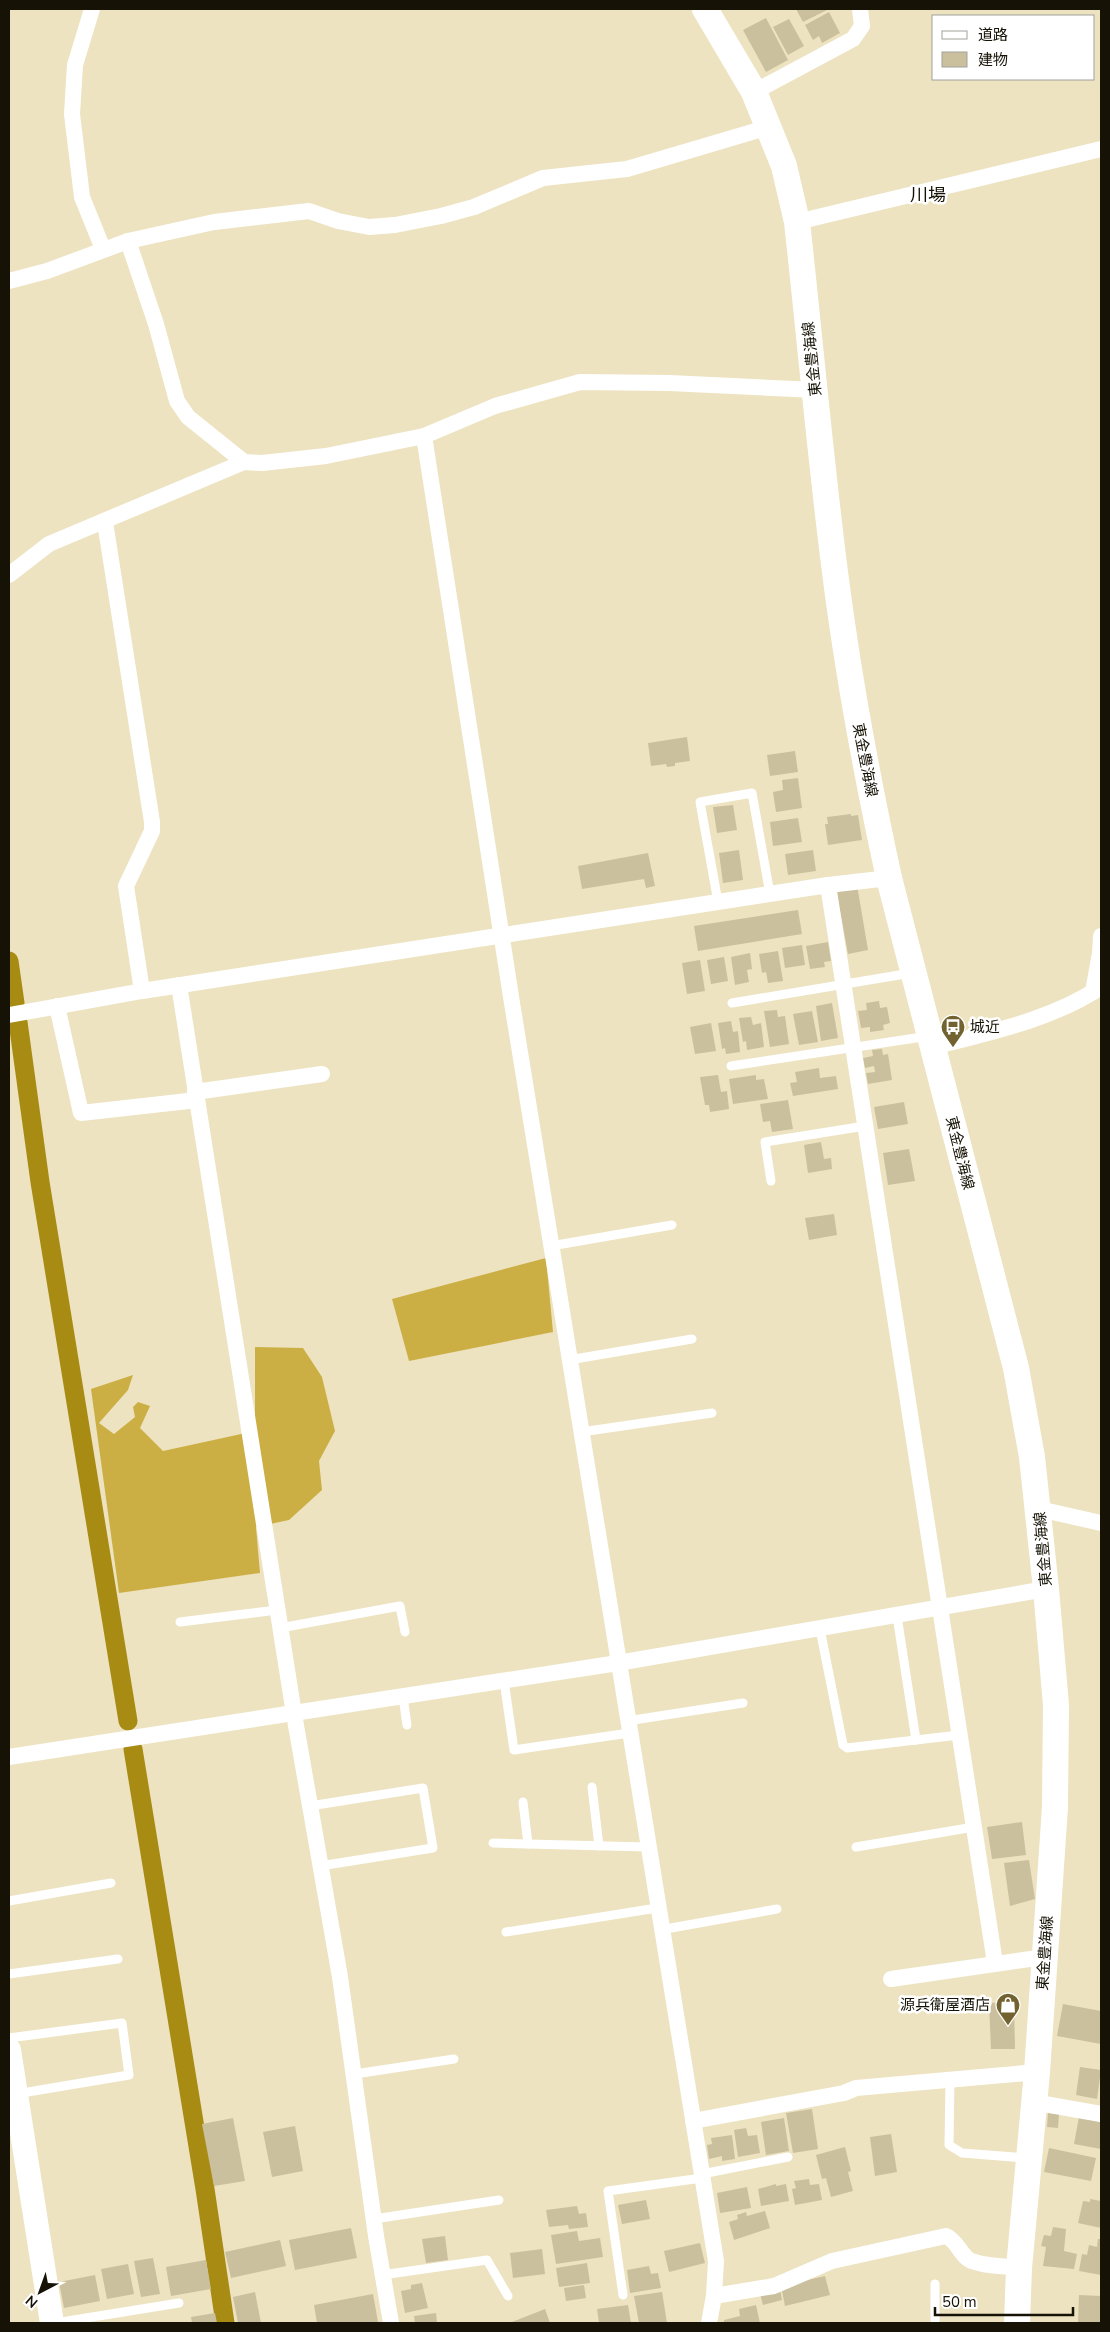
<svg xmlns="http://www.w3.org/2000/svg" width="1110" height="2332" font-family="'Nunito Sans','Noto Sans JP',sans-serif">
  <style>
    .forest { fill: #ccaf44 }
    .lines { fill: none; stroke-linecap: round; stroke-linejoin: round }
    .canal { stroke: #a88b13; stroke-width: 19 }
    .building { fill: #cac09e }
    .lane { stroke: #fff; stroke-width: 9 }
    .street { stroke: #fff; stroke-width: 16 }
    .secondary { stroke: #fff; stroke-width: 24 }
    .primary { stroke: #fff; stroke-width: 26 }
    .labels { text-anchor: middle; stroke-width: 5; stroke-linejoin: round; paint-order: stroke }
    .street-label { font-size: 15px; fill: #161306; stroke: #fff }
    .poi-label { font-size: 15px; fill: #161306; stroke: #fff; text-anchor: start }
    .quarter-label { font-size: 18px; fill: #161306; stroke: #fff }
  </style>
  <rect width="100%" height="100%" fill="#ede3c0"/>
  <g class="forest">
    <polygon points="546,1258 553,1332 409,1361 392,1299"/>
    <polygon points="255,1347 303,1348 322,1377 335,1431 319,1461 322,1490 289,1520 256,1527 260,1573 119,1593 91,1389 133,1375 128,1390 99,1423 114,1434 135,1417 133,1407 138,1402 150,1406 140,1428 163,1451 255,1431"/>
  </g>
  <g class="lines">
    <g class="canal">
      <polyline points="9,961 15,1003"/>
      <polyline points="18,1022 40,1182 128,1721"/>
      <polyline points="133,1749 205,2189 225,2323"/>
    </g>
  </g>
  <g class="building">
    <polygon points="796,9 829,9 803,22"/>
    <polygon points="829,12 840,33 822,43 819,36 813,40 805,25"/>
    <polygon points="766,18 788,60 766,72 743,30"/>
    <polygon points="789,19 804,46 788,55 773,27"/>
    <polygon points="687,737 690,761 675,763 675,766 667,767 666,764 651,766 648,743"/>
    <polygon points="795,751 798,772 770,776 767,755"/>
    <polygon points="798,778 802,808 776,812 773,792 783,790 782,780"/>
    <polygon points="733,805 737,830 717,833 713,807"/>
    <polygon points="851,814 851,816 858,815 862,840 828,845 825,824 828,824 827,817"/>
    <polygon points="798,818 802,842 773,846 770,822"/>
    <polygon points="739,850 743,880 723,883 719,853"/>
    <polygon points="813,850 816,871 788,875 785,854"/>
    <polygon points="648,853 655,886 646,888 644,879 582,889 578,866"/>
    <polygon points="857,885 868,950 848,954 836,888"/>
    <polygon points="798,910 802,934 698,951 694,926"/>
    <polygon points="828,942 831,961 824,962 825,967 810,969 806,946"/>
    <polygon points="802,945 805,965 785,968 782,948"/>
    <polygon points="778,951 783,981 768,983 766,972 762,973 759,954"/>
    <polygon points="750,953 752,969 747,970 749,982 735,985 731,957"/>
    <polygon points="724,957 728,981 711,984 707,960"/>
    <polygon points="700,960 705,991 687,994 682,963"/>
    <polygon points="879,1001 880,1008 887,1007 890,1023 883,1025 884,1030 870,1032 870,1027 861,1028 858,1011 867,1010 866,1003"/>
    <polygon points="832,1003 838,1038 821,1041 816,1006"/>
    <polygon points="777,1010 778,1017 785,1016 789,1044 770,1047 764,1011"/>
    <polygon points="812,1011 818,1042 799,1045 793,1014"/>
    <polygon points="751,1017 753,1025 761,1023 764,1047 747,1050 746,1041 743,1042 739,1018"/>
    <polygon points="731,1021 733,1032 738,1031 740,1052 726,1054 725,1048 722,1049 718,1023"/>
    <polygon points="711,1023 716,1051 695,1054 690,1027"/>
    <polygon points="882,1049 883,1055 888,1054 892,1080 868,1084 866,1073 875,1072 874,1066 865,1068 863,1058 873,1056 872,1050"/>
    <polygon points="819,1068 820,1078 836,1076 838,1089 793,1096 790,1083 797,1082 795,1072"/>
    <polygon points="718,1075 721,1092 727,1091 729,1109 710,1112 709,1105 705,1105 700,1077"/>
    <polygon points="756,1075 756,1080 764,1079 768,1099 733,1104 729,1079"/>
    <polygon points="788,1100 793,1129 772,1132 770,1121 763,1122 760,1104"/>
    <polygon points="904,1102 908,1124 878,1129 874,1107"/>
    <polygon points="821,1142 824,1159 831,1158 832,1169 808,1173 804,1145"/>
    <polygon points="909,1149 915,1181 888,1185 883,1153"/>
    <polygon points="834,1214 837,1235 809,1240 805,1218"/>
    <polygon points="1022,1822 1026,1855 992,1859 987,1827"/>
    <polygon points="1029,1860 1035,1899 1010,1906 1004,1863"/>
    <polygon points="1014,2002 1015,2049 991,2049 989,2003"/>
    <polygon points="1063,2004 1101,2011 1101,2044 1057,2036"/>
    <polygon points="1080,2067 1101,2070 1097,2099 1076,2095"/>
    <polygon points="812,2109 818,2149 793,2153 786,2113"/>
    <polygon points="1048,2113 1059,2114 1058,2128 1047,2127"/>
    <polygon points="1079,2117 1101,2122 1101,2149 1074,2144"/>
    <polygon points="233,2118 245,2181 214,2186 202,2124"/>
    <polygon points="784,2118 789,2151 766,2155 761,2122"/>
    <polygon points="295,2126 303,2171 272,2177 263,2132"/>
    <polygon points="746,2128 748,2136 757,2135 760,2153 738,2157 734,2130"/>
    <polygon points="891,2134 897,2172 875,2176 870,2137"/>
    <polygon points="732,2135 735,2159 722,2161 722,2156 709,2159 707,2145 712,2144 711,2138"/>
    <polygon points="845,2147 851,2171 848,2172 853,2191 831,2197 826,2178 822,2179 816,2155"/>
    <polygon points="1049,2148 1096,2158 1091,2181 1044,2172"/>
    <polygon points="809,2179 810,2185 819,2184 822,2200 795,2205 792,2189 796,2188 794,2181"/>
    <polygon points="776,2184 776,2186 786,2184 789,2201 761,2206 758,2189"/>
    <polygon points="747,2187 751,2208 720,2213 717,2193"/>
    <polygon points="1090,2199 1101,2201 1101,2228 1078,2223 1083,2201 1090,2202"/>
    <polygon points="646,2200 650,2219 622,2224 618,2205"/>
    <polygon points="577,2206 579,2214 586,2213 588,2227 569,2229 568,2225 549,2227 546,2210"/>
    <polygon points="765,2211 770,2228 734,2240 729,2222 738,2219 737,2215 746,2212 747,2216"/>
    <polygon points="1053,2227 1066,2229 1064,2251 1077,2254 1074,2269 1043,2266 1046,2247 1041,2246 1044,2235 1051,2236"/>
    <polygon points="351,2228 357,2258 295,2270 289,2240"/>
    <polygon points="577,2231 579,2241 600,2238 603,2257 556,2264 551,2235"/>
    <polygon points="445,2236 448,2260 426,2263 422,2239"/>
    <polygon points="1098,2239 1101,2239 1101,2275 1079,2271 1082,2254 1087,2255 1089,2245 1097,2247"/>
    <polygon points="280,2240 286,2266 231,2278 225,2252"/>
    <polygon points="700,2243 705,2263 669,2272 664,2251"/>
    <polygon points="542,2249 545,2274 513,2278 510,2253"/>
    <polygon points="153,2258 160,2294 141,2297 134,2261"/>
    <polygon points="206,2260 211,2289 171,2296 166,2267"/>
    <polygon points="587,2263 590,2283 559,2287 556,2268"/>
    <polygon points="128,2264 134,2294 107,2299 101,2269"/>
    <polygon points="649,2266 651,2274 658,2273 661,2288 630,2293 627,2270"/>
    <polygon points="95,2275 100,2301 64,2308 59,2282"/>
    <polygon points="825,2276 830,2295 785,2306 781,2286"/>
    <polygon points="422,2283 428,2308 405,2313 401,2291 411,2289 411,2285"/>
    <polygon points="584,2285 586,2298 566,2301 564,2288"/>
    <polygon points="780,2289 782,2300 763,2305 760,2294"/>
    <polygon points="255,2292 261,2323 238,2323 233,2297"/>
    <polygon points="662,2292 667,2323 639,2323 634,2296"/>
    <polygon points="373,2294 378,2322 317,2323 314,2305"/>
    <polygon points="1079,2295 1101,2296 1101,2323 1078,2323"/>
    <polygon points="628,2305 631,2323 599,2323 597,2309"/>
    <polygon points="756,2305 760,2323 724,2323 724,2320 740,2316 739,2309"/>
    <polygon points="545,2309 550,2323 513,2323 512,2322"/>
    <polygon points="215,2313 217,2323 192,2323 191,2317"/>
    <polygon points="436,2313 437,2323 415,2323 414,2316"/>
  </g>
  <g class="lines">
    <g class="lane">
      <polyline points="718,902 700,802 752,793 770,894"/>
      <polyline points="732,1003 911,973"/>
      <polyline points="731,1066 929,1036"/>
      <polyline points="771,1181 765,1142 865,1126"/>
      <polyline points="551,1246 672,1225"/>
      <polyline points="569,1360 692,1339"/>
      <polyline points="581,1432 712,1413"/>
      <polyline points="897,1616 916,1740"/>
      <polyline points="180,1622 277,1610"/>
      <polyline points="280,1628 400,1606 405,1632"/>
      <polyline points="820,1629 843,1745 847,1748 959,1735"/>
      <polyline points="504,1681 514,1750 629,1733"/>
      <polyline points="403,1697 407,1725"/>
      <polyline points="627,1721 743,1703"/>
      <polyline points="592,1787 599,1846"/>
      <polyline points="523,1802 528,1844"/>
      <polyline points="310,1806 423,1788 433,1848 320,1866"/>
      <polyline points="493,1843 647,1847"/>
      <polyline points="856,1847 974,1827"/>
      <polyline points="9,1901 111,1883"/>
      <polyline points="660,1930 777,1909"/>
      <polyline points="506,1932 657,1908"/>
      <polyline points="9,1974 118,1959"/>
      <polyline points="9,2038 122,2023 129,2075 16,2094"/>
      <polyline points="355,2074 454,2059"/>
      <polyline points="950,2080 949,2145 962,2153 1026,2158"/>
      <polyline points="702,2174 788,2157"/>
      <polyline points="374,2219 499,2200"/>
      <polyline points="382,2275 487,2260 508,2296"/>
      <polyline points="935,2284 935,2323"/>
      <polyline points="623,2295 608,2191 702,2178"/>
      <polyline points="55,2323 179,2303"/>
    </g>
    <g class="street">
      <polyline points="92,9 75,65 72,114 82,197 103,249"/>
      <polyline points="754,92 853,39 862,26 860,9"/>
      <polyline points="797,222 1101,149"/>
      <polyline points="128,241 156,324 177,401 188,417 244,462 262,463 326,456 424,436 495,406 580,382 669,383 815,390"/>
      <polyline points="9,281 47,271 128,241 214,222 309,211 338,221 369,227 395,225 441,216 474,207 543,178 627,169 769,127"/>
      <path d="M 424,436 C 517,1045 615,1653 716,2261 L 714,2296 L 709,2323"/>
      <polyline points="105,522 152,822 152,831 126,886 142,991"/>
      <polyline points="9,575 49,544 244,462"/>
      <polyline points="828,885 995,1963"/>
      <polyline points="179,985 294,1714 340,1977 376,2236 391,2323"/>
      <polyline points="1093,992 1100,953 1101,936"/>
      <polyline points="57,1006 81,1113 197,1100"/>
      <polyline points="9,1015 142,991 828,885 889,878"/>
      <path d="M 933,1047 C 991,1032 1051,1020 1101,987"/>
      <polyline points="195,1092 322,1074"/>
      <polyline points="1039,1509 1101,1523"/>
      <polyline points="9,1757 618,1663 1046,1589"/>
      <polyline points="891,1979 1044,1957"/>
      <polyline points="1033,2102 1101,2114"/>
      <polyline points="693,2121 844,2093 856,2088 1037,2072"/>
      <path d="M 714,2296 L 774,2286 L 832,2261 L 946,2236 C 957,2241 959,2252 968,2259 C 978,2266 1006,2266 1019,2268"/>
    </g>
    <polyline class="secondary" points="9,2050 52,2323"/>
    <path class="primary" d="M 705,9 L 754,92 L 784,166 L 797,222 C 810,339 820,456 835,572 C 848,675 867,777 889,878 L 1016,1368 L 1032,1457 L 1046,1589 L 1056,1705 L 1055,1807 L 1037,2072 L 1019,2268 L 1017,2323"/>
  </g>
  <defs>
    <symbol id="bus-pin" viewBox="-11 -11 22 30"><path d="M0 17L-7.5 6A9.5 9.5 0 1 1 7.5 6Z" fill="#716230" stroke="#fff"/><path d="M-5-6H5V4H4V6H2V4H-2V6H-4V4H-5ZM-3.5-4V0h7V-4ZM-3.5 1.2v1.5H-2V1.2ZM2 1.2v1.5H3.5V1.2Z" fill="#fff"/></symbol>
    <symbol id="shop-pin" viewBox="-11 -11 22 30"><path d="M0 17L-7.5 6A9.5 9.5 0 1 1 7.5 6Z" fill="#716230" stroke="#fff"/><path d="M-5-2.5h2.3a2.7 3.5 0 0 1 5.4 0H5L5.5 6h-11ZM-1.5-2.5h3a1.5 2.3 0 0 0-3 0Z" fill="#fff"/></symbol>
  </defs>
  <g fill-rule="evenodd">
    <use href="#bus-pin" x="939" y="1013" width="28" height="38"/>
    <use href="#shop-pin" x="994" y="1991" width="28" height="38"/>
  </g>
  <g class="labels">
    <g class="street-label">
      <text transform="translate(812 359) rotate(-96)" y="5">東金豊海線</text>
      <text transform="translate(865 760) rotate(79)" y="5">東金豊海線</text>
      <text transform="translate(960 1153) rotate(76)" y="5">東金豊海線</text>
      <text transform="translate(1043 1549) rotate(-95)" y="5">東金豊海線</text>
      <text transform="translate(1045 1953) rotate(-86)" y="5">東金豊海線</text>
    </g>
    <g class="poi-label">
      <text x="970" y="1032">城近</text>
      <text x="990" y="2010" text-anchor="end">源兵衛屋酒店</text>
    </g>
    <g class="quarter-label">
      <text x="928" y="201">川場</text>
    </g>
  </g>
  <rect width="1110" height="2332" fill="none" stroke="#161306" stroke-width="20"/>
  <rect x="932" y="15" width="162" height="65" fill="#ffffff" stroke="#a2a19b"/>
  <rect x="942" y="31" width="25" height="8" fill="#ffffff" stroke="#a2a19b"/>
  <text x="978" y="40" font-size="15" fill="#161306">道路</text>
  <rect x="942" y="52" width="25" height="15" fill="#cac09e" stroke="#a2a19b"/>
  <text x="978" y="65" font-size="15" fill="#161306">建物</text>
  <g transform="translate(40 2292) rotate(221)" stroke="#ffffff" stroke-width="4" paint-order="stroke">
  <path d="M0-4L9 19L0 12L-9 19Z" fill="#161306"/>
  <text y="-8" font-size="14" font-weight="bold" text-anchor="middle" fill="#161306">N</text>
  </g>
  <path d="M935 2307v8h138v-8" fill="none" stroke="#161306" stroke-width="2.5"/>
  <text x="942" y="2307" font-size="15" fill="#161306" stroke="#ffffff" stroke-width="4" paint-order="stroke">50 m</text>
</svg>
